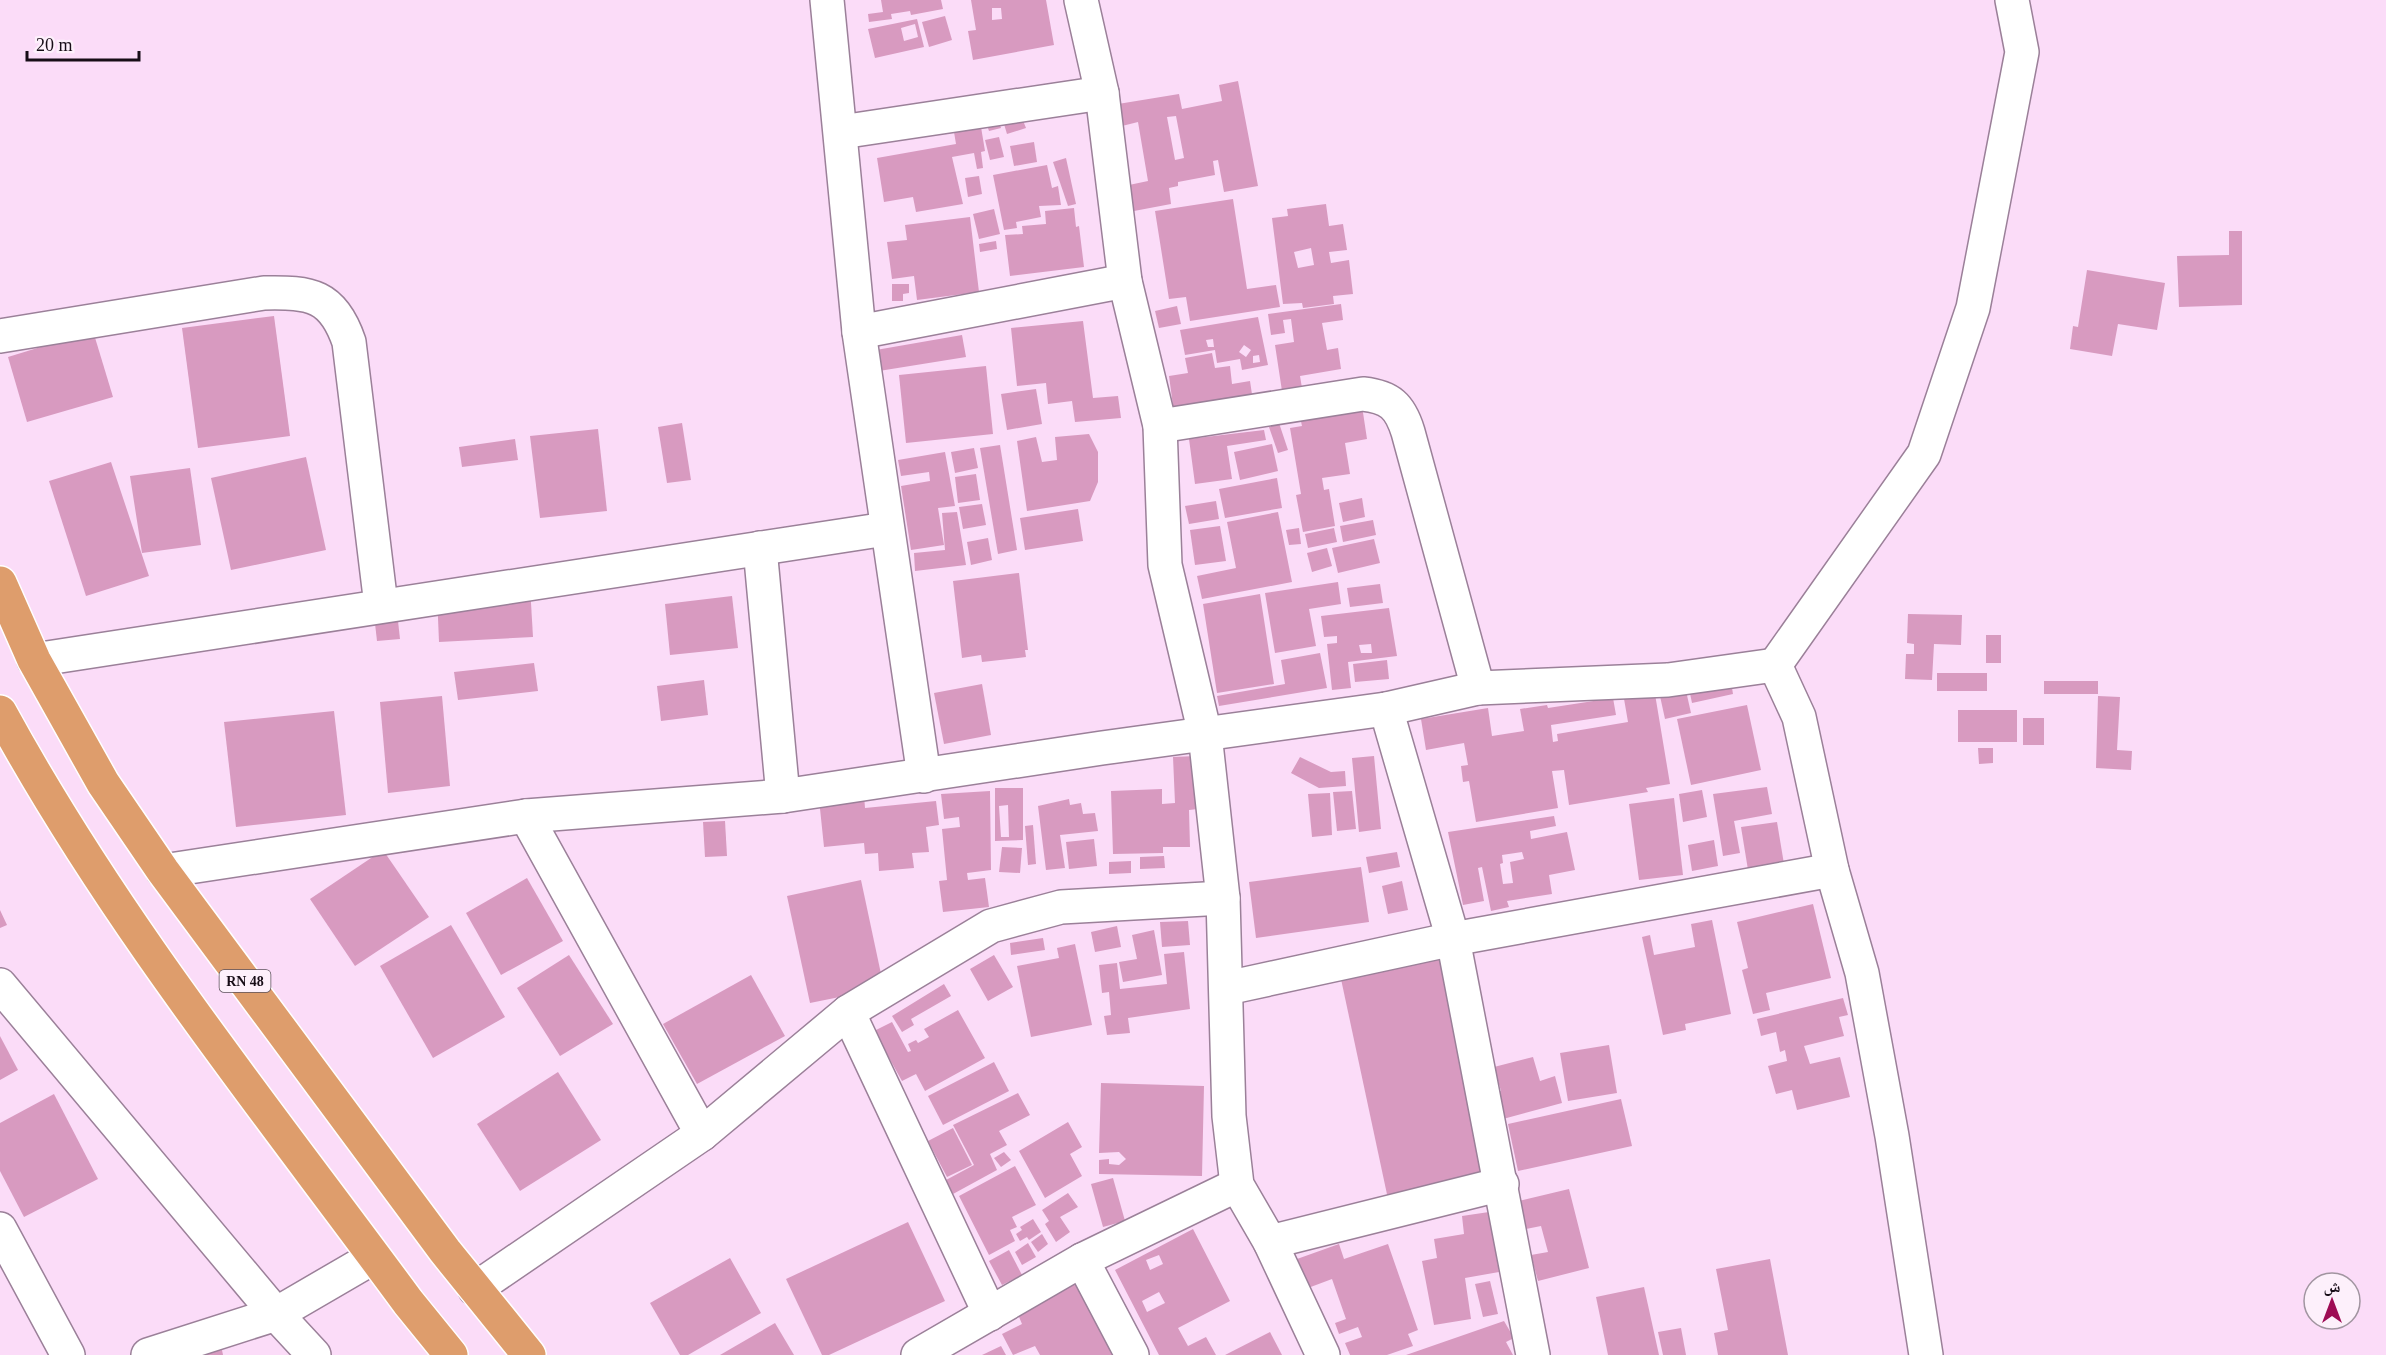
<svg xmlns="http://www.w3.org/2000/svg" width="2386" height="1355" font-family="'Times New Roman','Noto Naskh Arabic',serif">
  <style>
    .building { fill: #d89ac0; fill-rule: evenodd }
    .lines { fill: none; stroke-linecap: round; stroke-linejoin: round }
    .minor-casing { stroke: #9b8099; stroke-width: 36 }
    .highway-casing { stroke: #fff; stroke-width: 36 }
    .minor { stroke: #fff; stroke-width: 33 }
    .highway { stroke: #de9d6c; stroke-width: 33 }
    .labels { text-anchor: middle; stroke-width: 4.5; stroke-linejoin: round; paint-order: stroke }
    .shield { fill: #fdf0fb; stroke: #5c515b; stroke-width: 1.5 }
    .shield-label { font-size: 14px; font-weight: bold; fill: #170d17 }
  </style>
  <rect width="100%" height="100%" fill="#fbdcf8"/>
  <g class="building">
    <polygon points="881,0 941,0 943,9 911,15 910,11 891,14 892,19 869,22 868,14 883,12"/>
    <path d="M 971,0 L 1046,0 L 1054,45 L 973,60 L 968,31 L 976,30 ZM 992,8 L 1001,8 L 1002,19 L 992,20 Z"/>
    <polygon points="945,16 952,40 929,47 922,22"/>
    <path d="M 917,19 L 924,47 L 875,58 L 868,29 ZM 915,24 L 918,37 L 904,41 L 901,28 Z"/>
    <path d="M 1238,81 L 1258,186 L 1224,192 L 1218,160 L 1213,161 L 1215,175 L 1178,182 L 1178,186 L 1169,188 L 1171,204 L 1134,211 L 1129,185 L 1148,181 L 1138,122 L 1122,126 L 1118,104 L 1179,94 L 1182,109 L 1222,101 L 1219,85 ZM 1176,116 L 1184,158 L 1175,160 L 1167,117 Z"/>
    <polygon points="1022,118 1026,128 1007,134 1004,124"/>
    <polygon points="998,119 1001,128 989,131 986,122"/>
    <polygon points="980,121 985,151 981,152 983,168 977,169 974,153 952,157 963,204 916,212 913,197 884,202 877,158 956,144 953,126"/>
    <polygon points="999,137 1004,157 990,160 985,140"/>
    <polygon points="1034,142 1037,162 1014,166 1010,146"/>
    <polygon points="1066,158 1076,204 1068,206 1053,162"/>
    <polygon points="1047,165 1052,188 1058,186 1061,205 1039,206 1041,217 1016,222 1017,228 1004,230 993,175"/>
    <polygon points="979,176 982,194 968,197 965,178"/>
    <polygon points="1233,199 1247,289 1276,285 1280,307 1190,321 1186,297 1169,299 1155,211"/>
    <path d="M 1326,204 L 1329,226 L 1343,224 L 1347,250 L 1329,252 L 1331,263 L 1349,260 L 1353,294 L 1333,296 L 1334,304 L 1303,308 L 1302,303 L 1283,304 L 1272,218 L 1288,216 L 1287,209 ZM 1311,248 L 1314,265 L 1298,268 L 1294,252 Z"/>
    <polygon points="1074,208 1076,227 1079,226 1084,267 1010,276 1005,235 1023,234 1022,226 1046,224 1045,211"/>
    <polygon points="994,209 1000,234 979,239 973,214"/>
    <polygon points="970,217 979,292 917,300 914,276 892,279 887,242 907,240 905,225"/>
    <polygon points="2229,231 2242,231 2242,305 2179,307 2177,256 2229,255"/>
    <polygon points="996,241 997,249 980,252 979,244"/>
    <polygon points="2087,270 2165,283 2157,330 2118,324 2112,356 2070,349 2073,326 2078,327"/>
    <polygon points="892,284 909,284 909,293 903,294 903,301 892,301"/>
    <polygon points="1341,304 1343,320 1322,323 1327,350 1338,348 1341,369 1300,376 1302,388 1282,391 1275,345 1294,342 1291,319 1283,320 1285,333 1271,335 1268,314"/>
    <polygon points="1177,306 1181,324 1159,328 1155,311"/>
    <polygon points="274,316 290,436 198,448 182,328"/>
    <path d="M 1258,317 L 1268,365 L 1242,370 L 1240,359 L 1217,363 L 1215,350 L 1185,355 L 1180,330 ZM 1213,339 L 1214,347 L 1208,347 L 1206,340 ZM 1244,345 L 1251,350 L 1246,357 L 1239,352 ZM 1259,355 L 1260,362 L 1253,363 L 1253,356 Z"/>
    <polygon points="1083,321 1093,398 1118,396 1121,418 1075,422 1072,401 1048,404 1046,383 1017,386 1011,328"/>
    <polygon points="93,331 113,397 27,422 8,357"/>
    <polygon points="962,335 966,357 879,371 876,350"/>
    <polygon points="1212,353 1215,368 1230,366 1232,384 1250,381 1253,401 1174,413 1169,376 1188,373 1185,358"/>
    <polygon points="986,366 993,434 906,443 899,375"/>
    <polygon points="1036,389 1042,424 1007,430 1001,394"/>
    <polygon points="1362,406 1367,439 1345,443 1350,474 1322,478 1324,490 1329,489 1335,526 1303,532 1296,495 1301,494 1290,428 1302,426 1300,417"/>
    <polygon points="682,423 691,480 667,483 658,427"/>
    <polygon points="1279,423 1288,450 1278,453 1269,427"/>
    <polygon points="598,429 607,511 540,518 530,436"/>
    <polygon points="1264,430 1266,440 1227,446 1232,479 1195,484 1189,439"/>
    <polygon points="1089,434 1098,452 1098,482 1090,501 1027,511 1017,441 1036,437 1042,462 1057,460 1055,437"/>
    <polygon points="515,439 518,460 462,467 459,447"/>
    <polygon points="1272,444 1278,471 1240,480 1234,452"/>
    <polygon points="1000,445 1017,550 998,554 980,448"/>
    <polygon points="974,448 978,468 955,473 951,452"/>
    <polygon points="945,452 955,506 938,508 944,545 911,550 901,486 930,481 929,472 901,476 898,460"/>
    <polygon points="306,457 326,550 231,570 211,478"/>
    <polygon points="111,462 149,576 86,596 49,481"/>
    <polygon points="190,468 201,545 142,553 130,476"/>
    <polygon points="976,474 980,500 958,503 955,477"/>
    <polygon points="1277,478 1282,508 1225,518 1219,489"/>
    <polygon points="1362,498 1365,517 1343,522 1339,503"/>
    <polygon points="1216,501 1219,519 1189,524 1185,506"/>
    <polygon points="982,504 986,525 963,529 959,507"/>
    <polygon points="1078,509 1083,541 1025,550 1020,518"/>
    <polygon points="957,512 966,565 915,571 914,553 945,550 942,513"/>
    <polygon points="1278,512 1292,582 1202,599 1197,576 1236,568 1227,522"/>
    <polygon points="1373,520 1376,535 1343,542 1340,526"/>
    <polygon points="1220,526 1226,561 1195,565 1190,530"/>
    <polygon points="1299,528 1301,544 1289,545 1286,530"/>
    <polygon points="1334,528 1337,542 1308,548 1305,534"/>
    <polygon points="988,538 992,560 971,565 967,542"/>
    <polygon points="1374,539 1380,563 1338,573 1332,548"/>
    <polygon points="1327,548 1332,566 1312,572 1307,553"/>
    <polygon points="1019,573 1028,650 1025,650 1026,657 982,662 981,655 962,658 953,581"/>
    <polygon points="1338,582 1341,604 1309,609 1316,646 1275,653 1265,593"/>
    <polygon points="1380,584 1383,603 1350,607 1347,588"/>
    <polygon points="530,586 533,637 439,642 437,594"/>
    <polygon points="1260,594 1274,684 1217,693 1203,604"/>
    <polygon points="732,596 738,648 670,655 665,604"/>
    <polygon points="396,603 400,639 377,641 373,606"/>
    <path d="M 1389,608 L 1397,656 L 1348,662 L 1351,688 L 1332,690 L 1327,644 L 1337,643 L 1337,636 L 1324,637 L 1321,616 ZM 1371,644 L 1372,653 L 1361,653 L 1359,645 Z"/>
    <polygon points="1908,614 1962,615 1961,645 1934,644 1932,680 1905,679 1906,654 1914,654 1914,644 1907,643"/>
    <rect x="1986" y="635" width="15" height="28"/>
    <polygon points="1320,653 1327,688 1219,706 1217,696 1285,684 1281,660"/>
    <polygon points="1387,660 1389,679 1355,682 1353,664"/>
    <polygon points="534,663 538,691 458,700 454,672"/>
    <rect x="1937" y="673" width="50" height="18"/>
    <polygon points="1730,675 1733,694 1692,703 1688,684"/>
    <polygon points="704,680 708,715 661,721 657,686"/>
    <rect x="2044" y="681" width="54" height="13"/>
    <polygon points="1684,682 1691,713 1665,719 1658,687"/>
    <polygon points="982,684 991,735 944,744 934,693"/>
    <polygon points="1654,688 1670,784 1646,788 1648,792 1569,805 1564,770 1552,771 1558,808 1476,822 1469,781 1463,782 1461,766 1468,765 1464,743 1426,750 1421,719 1488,708 1492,736 1524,731 1520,709 1547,705 1548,708 1613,698 1616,715 1551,725 1553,742 1558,741 1557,734 1628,722 1623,693"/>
    <polygon points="442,696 450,786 388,793 380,702"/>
    <polygon points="2098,696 2120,697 2117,750 2132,751 2131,770 2096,768"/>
    <polygon points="1747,705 1761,770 1691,785 1677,719"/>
    <rect x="1958" y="710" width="59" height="32"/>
    <polygon points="334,711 346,815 236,827 224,722"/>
    <rect x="2023" y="718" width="21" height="27"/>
    <polygon points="1978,748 1993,748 1993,763 1979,764"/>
    <polygon points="1196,756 1198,809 1189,810 1190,847 1163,847 1163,853 1113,854 1111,791 1162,789 1162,804 1175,803 1173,757"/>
    <polygon points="1374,756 1381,829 1359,832 1352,758"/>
    <polygon points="1300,757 1331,772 1345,771 1346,786 1319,788 1291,773"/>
    <polygon points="1767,787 1772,814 1734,821 1740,853 1723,856 1713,794"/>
    <path d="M 995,788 L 1023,788 L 1023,840 L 995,841 ZM 1008,805 L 1009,837 L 1001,837 L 999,806 Z"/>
    <polygon points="1702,790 1707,817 1683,822 1679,794"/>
    <polygon points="990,791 991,870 967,873 968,880 985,878 989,907 943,912 939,881 947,880 942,829 960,827 959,817 944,819 941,794"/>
    <polygon points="1352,791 1356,829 1337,831 1333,792"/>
    <polygon points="1330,793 1332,835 1312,837 1308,794"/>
    <polygon points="864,795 865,808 936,801 939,825 926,827 929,852 912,853 914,868 879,871 878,853 865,854 864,843 824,847 819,799"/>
    <polygon points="1674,798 1683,875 1639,880 1629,804"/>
    <polygon points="1069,799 1070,805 1081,803 1083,814 1095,813 1098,831 1060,835 1065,868 1046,870 1038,806"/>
    <path d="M 1554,816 L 1556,826 L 1530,831 L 1531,839 L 1567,832 L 1575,870 L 1549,875 L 1552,894 L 1507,901 L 1509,907 L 1491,911 L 1482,867 L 1478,868 L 1484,901 L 1463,905 L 1448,832 ZM 1522,852 L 1524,859 L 1510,862 L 1513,883 L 1503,884 L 1500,864 L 1503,863 L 1502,855 Z"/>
    <polygon points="725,821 727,856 705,857 703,822"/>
    <polygon points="1777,822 1785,870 1749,876 1741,827"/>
    <polygon points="1033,825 1036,864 1028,865 1025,826"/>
    <polygon points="1094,839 1097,866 1069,869 1066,842"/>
    <polygon points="1714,840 1718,866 1692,871 1688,845"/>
    <polygon points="1002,847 1022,848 1020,873 999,872"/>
    <polygon points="383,850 429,917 355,966 310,899"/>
    <polygon points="1397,852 1400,867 1369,873 1366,857"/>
    <polygon points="1164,856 1165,868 1140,869 1140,857"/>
    <polygon points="1131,861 1131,873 1109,874 1109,862"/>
    <polygon points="1361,867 1369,922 1256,938 1249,882"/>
    <polygon points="527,878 563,941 501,975 466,913"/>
    <polygon points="861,880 884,988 810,1003 787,896"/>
    <polygon points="1402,881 1408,910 1388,914 1382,886"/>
    <polygon points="1813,904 1831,978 1766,993 1770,1010 1753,1014 1742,970 1748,968 1737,922"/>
    <polygon points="0,910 7,925 0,928"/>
    <polygon points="1712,920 1731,1014 1685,1024 1686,1030 1663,1035 1642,937 1650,935 1654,955 1695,947 1691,924"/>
    <polygon points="1188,921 1190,945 1162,947 1160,922"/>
    <polygon points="451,925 505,1017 433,1058 380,966"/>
    <polygon points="1117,926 1121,947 1095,952 1091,932"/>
    <polygon points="1154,930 1162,975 1123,982 1119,962 1137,959 1132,935"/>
    <polygon points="1043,938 1045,950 1011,955 1010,943"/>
    <polygon points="1075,944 1092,1025 1031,1037 1017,966 1059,958 1057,948"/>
    <polygon points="1184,952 1190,1009 1128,1018 1130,1033 1107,1035 1104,1016 1111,1015 1109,992 1102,993 1099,965 1117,963 1120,989 1167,984 1164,954"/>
    <polygon points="569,955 613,1024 560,1056 517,988"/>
    <polygon points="994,955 1013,987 988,1001 970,969"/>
    <polygon points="1443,958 1489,1178 1388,1199 1341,979"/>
    <polygon points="751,975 785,1036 697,1084 663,1024"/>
    <polygon points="944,984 951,996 911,1019 914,1025 902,1032 892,1016"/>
    <polygon points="1843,998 1848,1015 1839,1017 1844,1036 1804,1046 1810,1064 1840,1057 1850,1097 1797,1110 1792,1090 1776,1094 1768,1066 1787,1061 1785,1050 1780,1052 1776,1032 1761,1036 1757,1019"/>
    <polygon points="958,1010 985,1058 925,1091 916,1074 902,1081 874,1031 892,1022 908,1052 911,1051 908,1044 916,1040 918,1043 929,1037 924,1029"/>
    <polygon points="0,1036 18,1070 0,1080"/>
    <polygon points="1609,1045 1617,1093 1568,1101 1560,1053"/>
    <polygon points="1533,1057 1540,1081 1555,1076 1562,1103 1503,1119 1496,1092 1501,1091 1494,1067"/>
    <polygon points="994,1062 1009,1091 943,1125 928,1096"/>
    <polygon points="558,1072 601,1140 520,1191 477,1124"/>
    <polygon points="1101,1083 1204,1086 1202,1176 1099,1174 1099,1160 1109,1159 1109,1164 1119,1165 1126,1159 1119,1152 1099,1153"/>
    <polygon points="1018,1093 1030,1115 999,1131 1007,1145 990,1154 997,1170 953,1194 946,1180 974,1165 953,1125"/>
    <polygon points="54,1094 98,1179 24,1217 0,1171 0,1123"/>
    <polygon points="1621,1099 1632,1146 1518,1171 1508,1124"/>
    <polygon points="1068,1122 1082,1147 1070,1154 1082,1176 1045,1198 1019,1151"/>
    <polygon points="953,1128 972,1165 947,1177 928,1141"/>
    <polygon points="1004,1152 1011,1160 1001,1167 994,1158"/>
    <polygon points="1015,1166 1036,1205 1012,1217 1017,1227 1010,1230 1015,1241 989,1255 959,1196"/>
    <polygon points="1113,1178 1125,1221 1103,1227 1091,1184"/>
    <polygon points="1569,1189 1589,1268 1538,1281 1531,1255 1548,1252 1541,1226 1526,1229 1519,1201"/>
    <polygon points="1068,1193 1078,1207 1060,1217 1070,1232 1056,1242 1045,1224 1049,1221 1042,1210"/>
    <polygon points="1489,1212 1499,1272 1465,1278 1471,1319 1434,1325 1422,1261 1437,1258 1434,1239 1464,1234 1462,1216"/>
    <polygon points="1033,1219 1041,1232 1029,1240 1027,1237 1020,1241 1016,1234 1022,1230 1020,1227"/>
    <polygon points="908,1222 945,1301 829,1355 822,1355 786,1279"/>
    <path d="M 1193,1229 L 1230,1301 L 1178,1328 L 1188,1346 L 1206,1337 L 1216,1355 L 1159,1355 L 1115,1270 ZM 1159,1255 L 1163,1264 L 1150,1270 L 1146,1260 ZM 1159,1292 L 1165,1303 L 1147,1312 L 1142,1301 Z"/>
    <polygon points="1042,1234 1048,1244 1038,1252 1031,1242"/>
    <polygon points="1028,1243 1036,1257 1022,1265 1015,1252"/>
    <polygon points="1339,1244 1344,1259 1388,1244 1418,1330 1408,1334 1413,1346 1387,1355 1350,1355 1345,1343 1362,1337 1358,1327 1339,1334 1335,1323 1346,1319 1332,1279 1308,1288 1297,1259"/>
    <polygon points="1009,1250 1022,1275 1002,1285 989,1261"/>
    <polygon points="730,1258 761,1313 688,1355 680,1355 650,1303"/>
    <polygon points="1770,1259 1788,1355 1718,1355 1714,1333 1728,1330 1716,1269"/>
    <polygon points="1080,1279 1115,1355 1040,1355 1035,1346 1013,1355 1002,1334 1022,1324 1017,1312"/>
    <polygon points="1490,1281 1498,1314 1483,1317 1475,1284"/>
    <polygon points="1644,1287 1659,1355 1608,1355 1596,1297"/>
    <polygon points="1504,1321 1514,1338 1506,1342 1513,1355 1406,1355"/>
    <polygon points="775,1323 794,1355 720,1355"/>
    <polygon points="1681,1328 1686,1355 1663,1355 1658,1332"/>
    <polygon points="1270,1332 1282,1355 1225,1355"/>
    <polygon points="1001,1346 1006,1355 982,1355"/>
    <polygon points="222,1350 223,1355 204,1355 204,1354"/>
  </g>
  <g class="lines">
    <defs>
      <g id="minor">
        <polyline points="827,0 859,332 924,776"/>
        <polyline points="1081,0 1102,93 1125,281 1160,426 1165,565 1205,734 1223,898 1229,1116 1237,1185 1270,1242 1323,1355"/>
        <polyline points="841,132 1102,93"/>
        <polyline points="859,332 1125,281"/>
        <path d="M 0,336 L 264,293 C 311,292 333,295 349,342 L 381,605"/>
        <path d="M 1160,426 L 1363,394 C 1390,397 1400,406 1408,432 L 1478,688"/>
        <polyline points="760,548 783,796"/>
        <polyline points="34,660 886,529"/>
        <polyline points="1775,665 1924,454 1973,308 2022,52 2012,0"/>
        <polyline points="1386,709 1453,939 1533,1355"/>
        <polyline points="526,816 702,1134"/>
        <polyline points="163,871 526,816 783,796 1102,748 1386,709 1478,688 1668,680 1775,665 1799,717 1832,870 1862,973 1892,1136 1926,1355"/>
        <polyline points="0,985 276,1314 314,1355"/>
        <polyline points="1227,988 1453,939 1832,870"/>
        <polyline points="848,1012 990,1314"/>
        <polyline points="0,1229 68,1355"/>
        <polyline points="1270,1242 1502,1184"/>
        <polyline points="1082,1260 1132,1355"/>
        <polyline points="475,1289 702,1134 848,1012 991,926 1061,907 1223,898"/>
        <polyline points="148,1355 276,1314 374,1257"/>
        <polyline points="918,1355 1082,1260 1237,1185"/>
      </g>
      <g id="highway">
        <polyline points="0,583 34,660 103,783 163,871 445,1251 529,1355"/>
        <path d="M 0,712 C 115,923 267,1110 408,1302 L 451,1355"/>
      </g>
    </defs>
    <use href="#minor" class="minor-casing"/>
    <use href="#highway" class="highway-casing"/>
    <use href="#minor" class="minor"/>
    <use href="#highway" class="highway"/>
  </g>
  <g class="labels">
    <rect class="shield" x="219.5" y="970" width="51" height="22" rx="4.5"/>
    <g class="shield-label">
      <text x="245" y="986">RN 48</text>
    </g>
  </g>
  <g transform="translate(2332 1301)"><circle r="28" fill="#fdf0fb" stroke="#a195a0" stroke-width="1.5"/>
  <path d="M0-4.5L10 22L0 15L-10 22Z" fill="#9e0b54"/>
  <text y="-9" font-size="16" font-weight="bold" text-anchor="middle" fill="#170d17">ش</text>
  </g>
  <path d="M27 51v9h112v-9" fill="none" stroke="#170d17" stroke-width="3"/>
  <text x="36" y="51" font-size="18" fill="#170d17" stroke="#fdf0fb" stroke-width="4.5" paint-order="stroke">20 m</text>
</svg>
